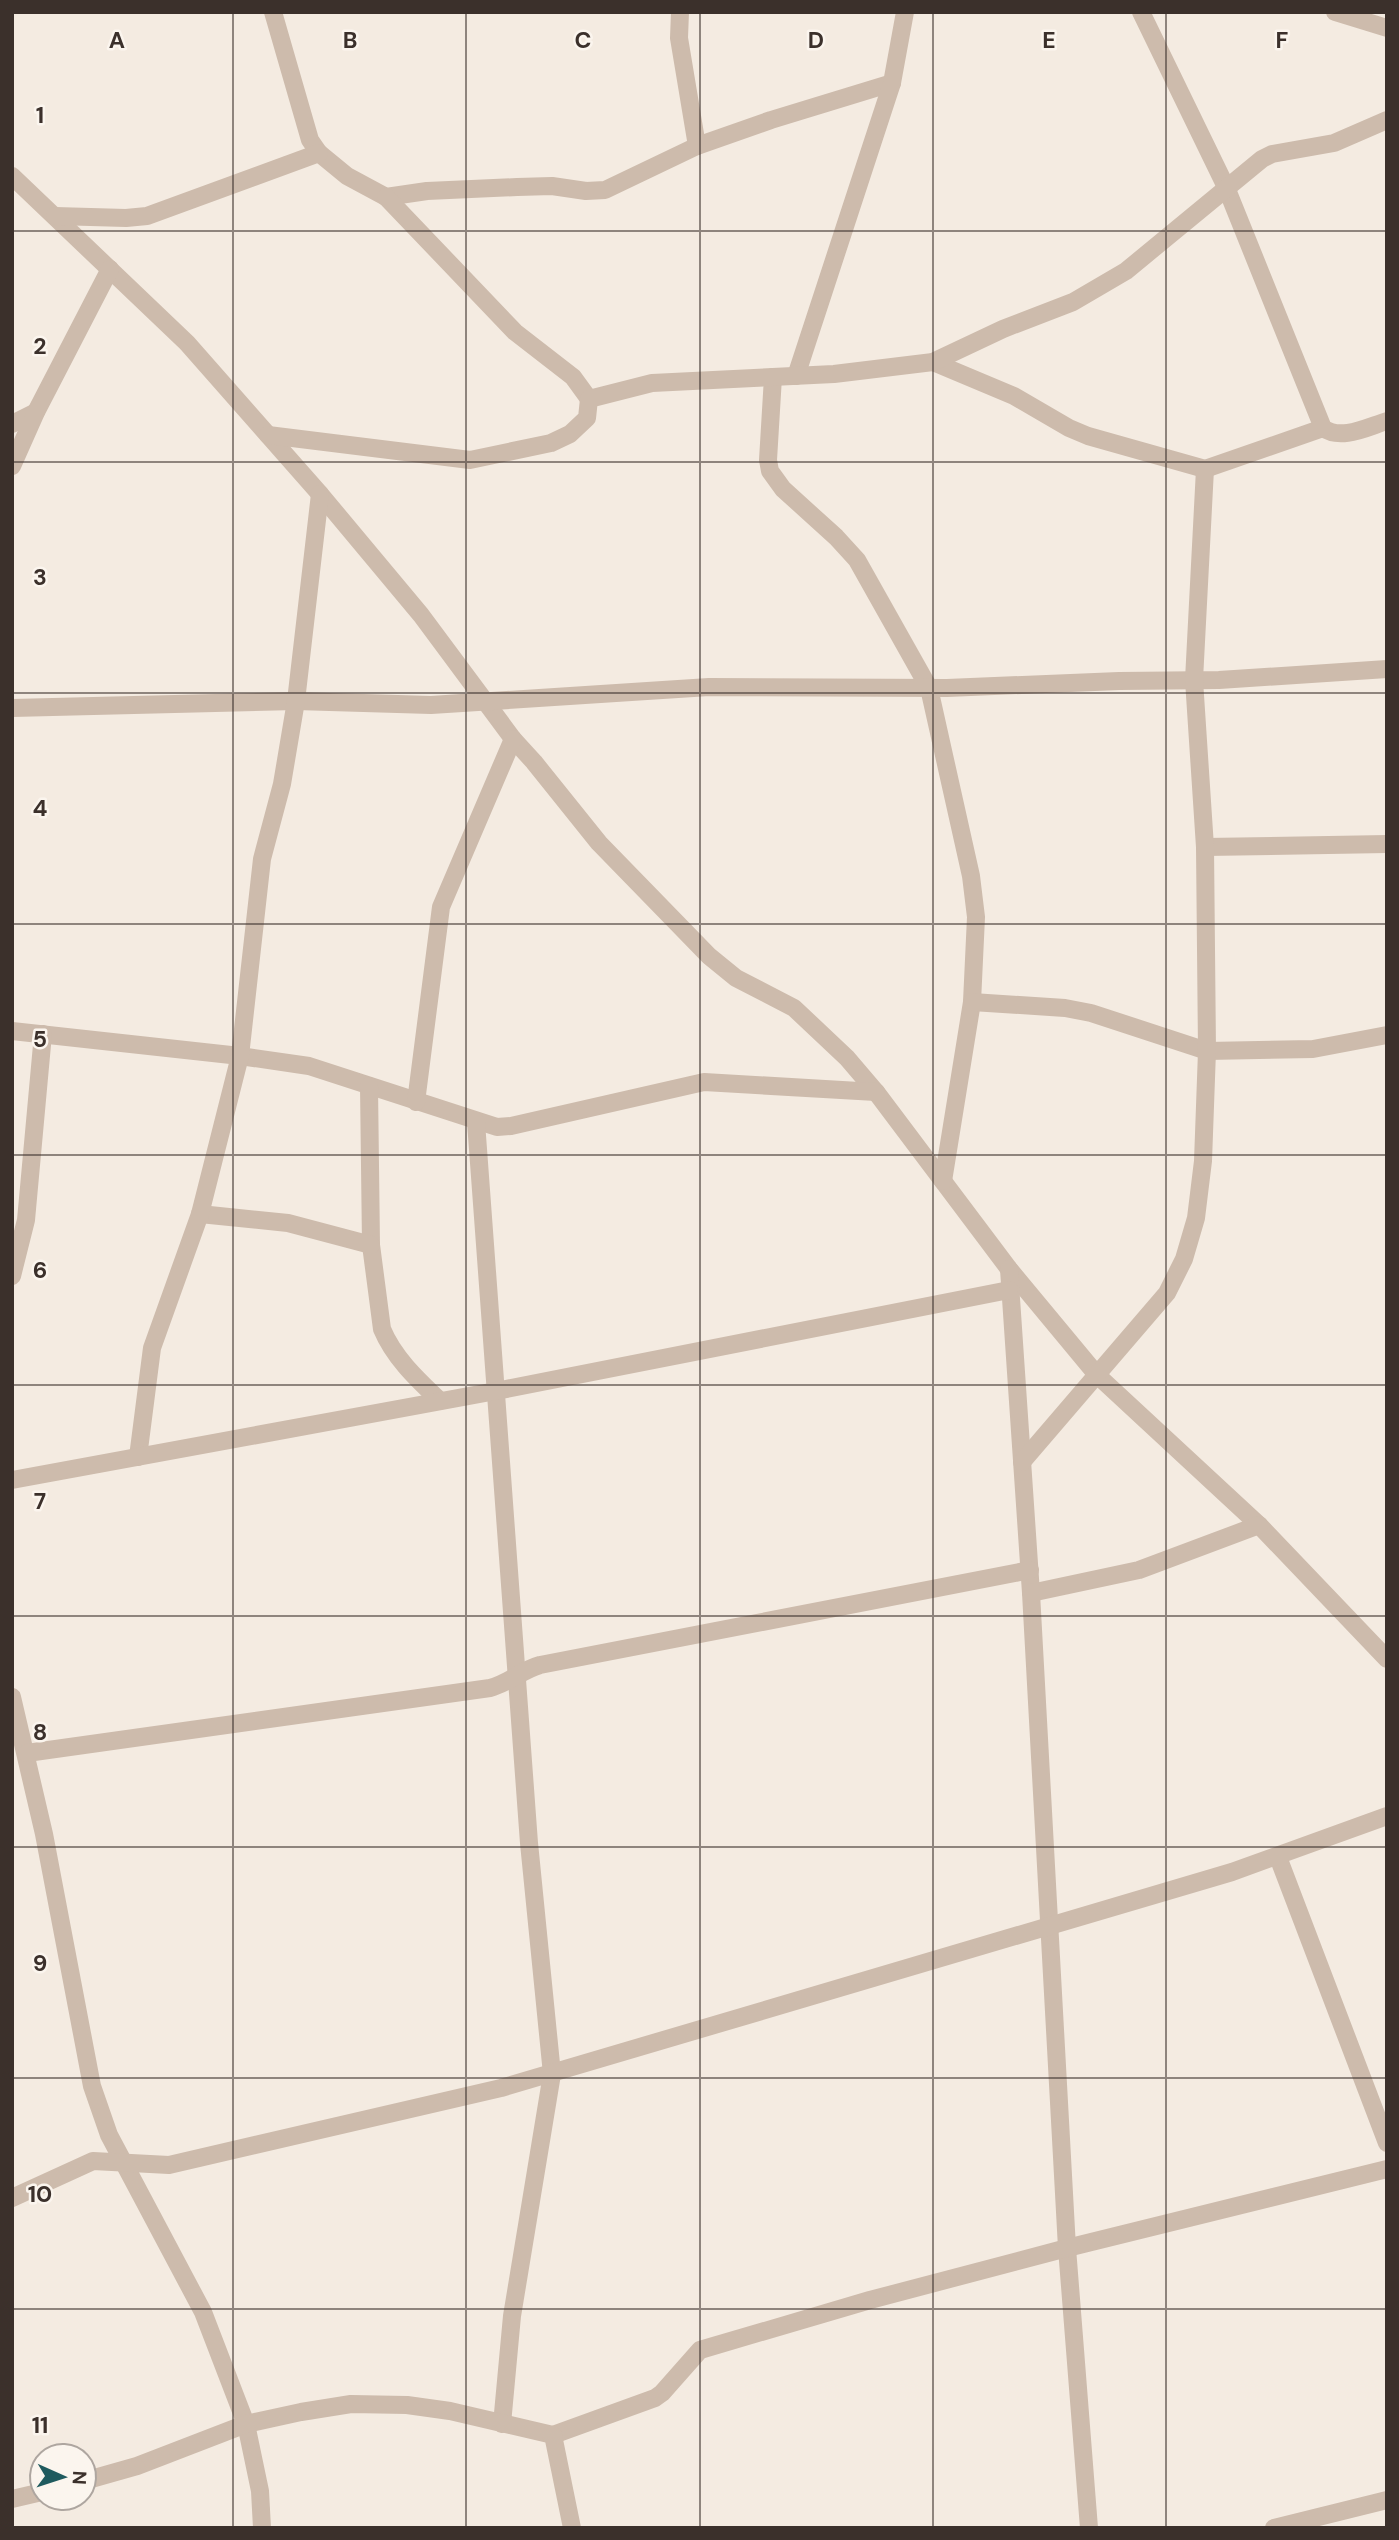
<svg xmlns="http://www.w3.org/2000/svg" width="1399" height="2540" font-family="'DM Sans',sans-serif">
  <style>
    .lines { fill: none; stroke-linecap: round; stroke-linejoin: round }
    .minor { stroke: #cdbbac; stroke-width: 18 }
    .grid { fill: none; stroke: #3b302b; stroke-width: 2; stroke-opacity: 0.55 }
    .grid-label { font-size: 23px; text-anchor: middle; font-weight: bold; fill: #3b302b; stroke: #fbf5ee; stroke-width: 5; stroke-linejoin: round; paint-order: stroke }
  </style>
  <rect width="100%" height="100%" fill="#f4ebe1"/>
  <g class="lines">
    <g class="minor">
      <polyline points="273,12 310,140 319,153 347,176 386,197 427,191 517,187 552,186 586,191 605,190 697,146 771,120 892,83"/>
      <polyline points="680,12 679,38 697,146"/>
      <path d="M 1141,12 L 1226,187 L 1323,428 C 1341,441 1367,427 1387,421"/>
      <polyline points="1335,12 1387,28"/>
      <polyline points="12,176 187,343 320,494 421,615 513,739 534,762 599,843 709,956 736,978 794,1008 847,1058 876,1092 1009,1269 1097,1375 1259,1525 1387,1659"/>
      <polyline points="386,197 515,332 573,377 589,399"/>
      <polyline points="55,216 126,218 147,216 319,153"/>
      <polyline points="933,362 1014,396 1069,428 1088,436 1205,469 1323,428"/>
      <polyline points="796,376 892,83 905,12"/>
      <polyline points="773,377 768,460 770,471 783,489 836,537 857,560 929,688 971,876 976,917 972,1002 943,1181"/>
      <polyline points="12,424 36,412"/>
      <polyline points="268,435 470,460 551,443 570,434 587,418 589,399 652,383 834,374 933,362 1003,329 1073,302 1126,271 1262,159 1272,154 1334,143 1387,120"/>
      <polyline points="12,466 36,412 110,269"/>
      <polyline points="12,708 296,701 431,705 709,687 947,688 1119,681 1219,680 1387,669"/>
      <polyline points="1205,847 1387,844"/>
      <polyline points="972,1002 1065,1008 1091,1013 1207,1051 1313,1049 1387,1035"/>
      <polyline points="12,1031 240,1056 309,1066 497,1127 511,1126 704,1082 876,1092"/>
      <path d="M 369,1086 L 371,1245 L 382,1329 C 394,1358 418,1380 440,1401"/>
      <polyline points="416,1102 441,907 513,739"/>
      <polyline points="476,1122 529,1843 552,2074 512,2316 502,2424"/>
      <polyline points="200,1214 288,1223 371,1245"/>
      <polyline points="1009,1269 1031,1593 1067,2248 1089,2528"/>
      <polyline points="12,1276 26,1220 43,1034"/>
      <polyline points="138,1457 152,1348 200,1214 240,1056 262,859 282,784 296,701 320,494"/>
      <polyline points="1022,1462 1167,1293 1184,1259 1196,1218 1203,1161 1207,1051 1205,847 1194,680 1205,469"/>
      <polyline points="12,1480 496,1391 1009,1290"/>
      <polyline points="1031,1593 1139,1570 1259,1525"/>
      <polyline points="12,1697 44,1834 92,2086 109,2135 203,2312 246,2424 260,2491 262,2528"/>
      <path d="M 27,1753 L 490,1688 C 509,1683 522,1670 540,1665 L 1030,1570"/>
      <polyline points="1278,1857 1387,2143"/>
      <polyline points="12,2198 93,2161 169,2165 501,2088 1232,1872 1387,1816"/>
      <polyline points="553,2435 655,2398 662,2393 700,2350 870,2300 1067,2248 1387,2169"/>
      <polyline points="84,2481 137,2466 246,2424 301,2412 351,2404 407,2405 450,2411 553,2435 572,2528"/>
      <polyline points="12,2499 42,2492"/>
      <polyline points="1274,2528 1387,2500"/>
    </g>
  </g>
  <path class="grid" d="M 233,12 L 233,2528M 466,12 L 466,2528M 700,12 L 700,2528M 933,12 L 933,2528M 1166,12 L 1166,2528M 12,231 L 1387,231M 12,462 L 1387,462M 12,693 L 1387,693M 12,924 L 1387,924M 12,1155 L 1387,1155M 12,1385 L 1387,1385M 12,1616 L 1387,1616M 12,1847 L 1387,1847M 12,2078 L 1387,2078M 12,2309 L 1387,2309"/>
  <g class="grid-label">
    <text x="117" y="48">A</text>
    <text x="350" y="48">B</text>
    <text x="583" y="48">C</text>
    <text x="816" y="48">D</text>
    <text x="1049" y="48">E</text>
    <text x="1282" y="48">F</text>
    <text x="40" y="123">1</text>
    <text x="40" y="354">2</text>
    <text x="40" y="585">3</text>
    <text x="40" y="816">4</text>
    <text x="40" y="1047">5</text>
    <text x="40" y="1278">6</text>
    <text x="40" y="1509">7</text>
    <text x="40" y="1740">8</text>
    <text x="40" y="1971">9</text>
    <text x="40" y="2202">10</text>
    <text x="40" y="2433">11</text>
  </g>
  <rect width="1399" height="2540" fill="none" stroke="#3b302b" stroke-width="28"/>
  <g transform="translate(63 2477) rotate(93)"><circle r="33" fill="#fbf5ee" stroke="#aea6a0" stroke-width="2"/>
  <path d="M0-5L12 26L0 18L-12 26Z" fill="#1f5a5e"/>
  <text y="-10" font-size="19" font-weight="bold" text-anchor="middle" fill="#3b302b">N</text>
  </g>
</svg>
